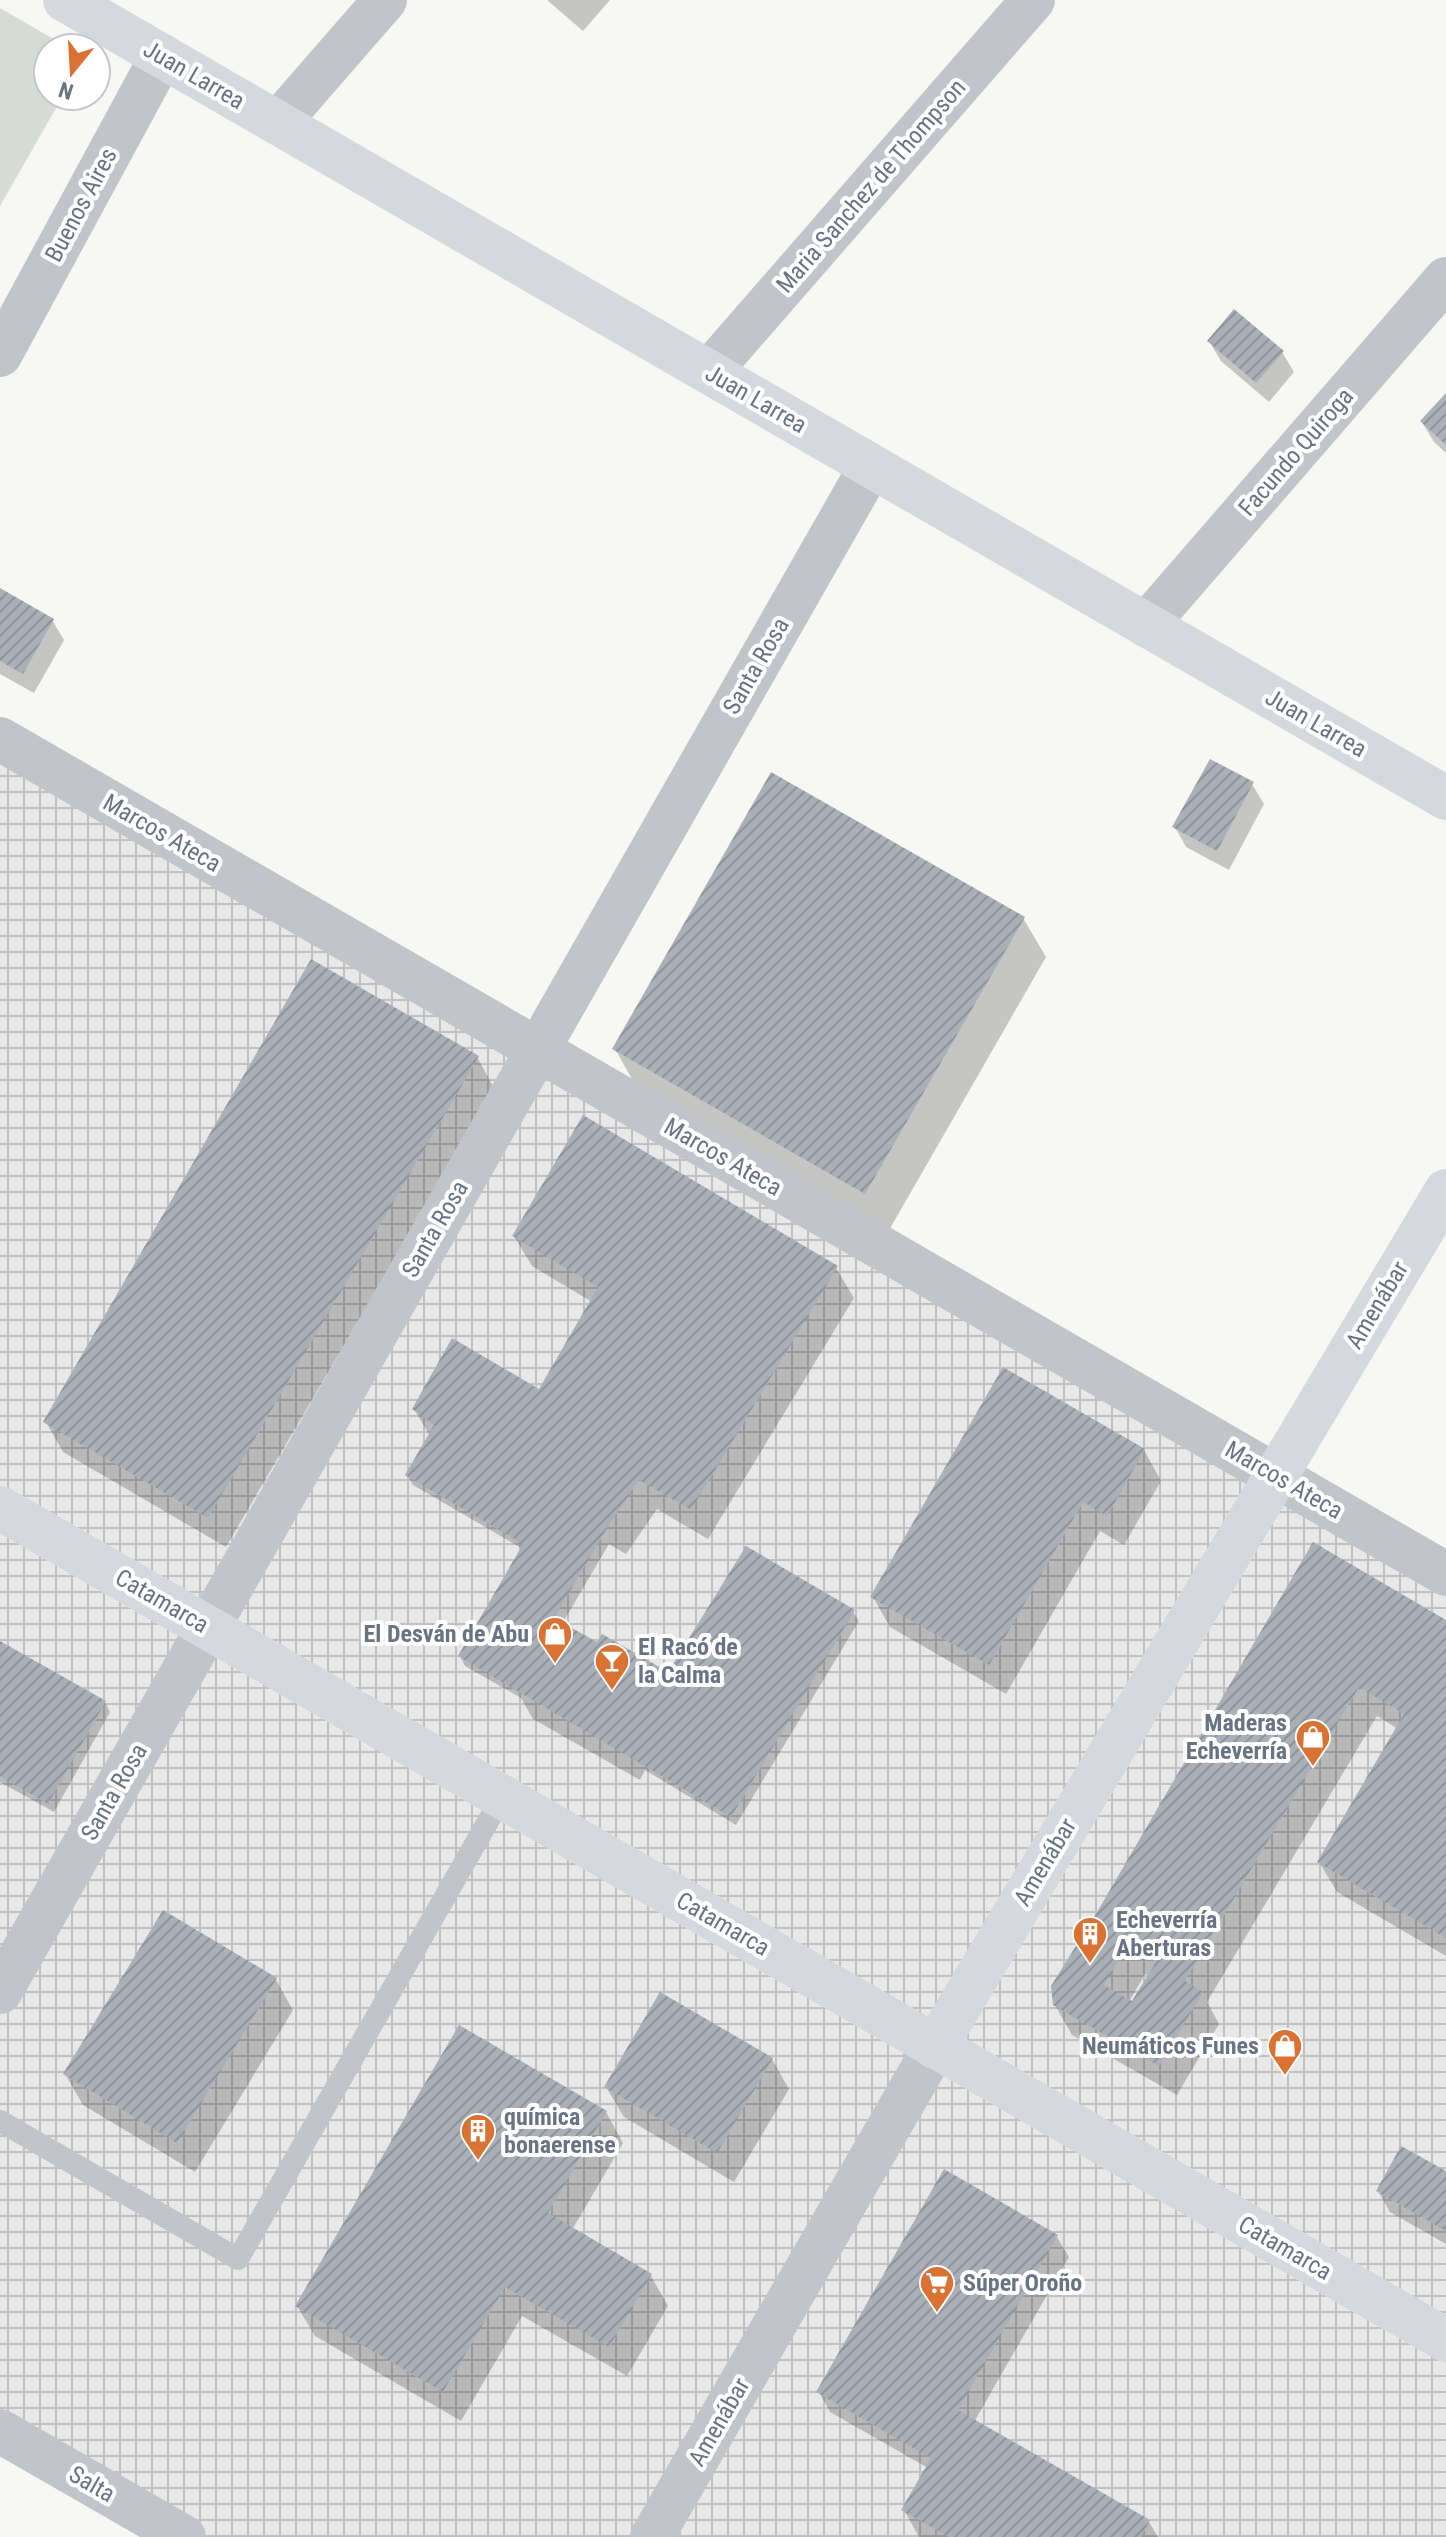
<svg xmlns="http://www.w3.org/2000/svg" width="1446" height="2537" font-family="'Roboto Condensed',sans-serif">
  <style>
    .industrial { fill: url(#industrial-grid) }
    .green { fill: #d6dcd4 }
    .shadow { fill: #0003; fill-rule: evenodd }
    .building { fill: url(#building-hatch); fill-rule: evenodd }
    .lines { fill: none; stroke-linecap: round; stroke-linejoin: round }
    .lane { stroke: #c1c4c8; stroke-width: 22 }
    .street { stroke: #c1c4c8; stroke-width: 44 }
    .secondary { stroke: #d5d8dc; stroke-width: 44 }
    .primary { stroke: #d5d8dc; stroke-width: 44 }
    .labels { text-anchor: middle; stroke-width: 8; stroke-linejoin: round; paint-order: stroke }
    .street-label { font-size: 24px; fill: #687384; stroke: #fff }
    .poi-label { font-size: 24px; font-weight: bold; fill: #687384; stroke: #fff; text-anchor: start }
  </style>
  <defs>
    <pattern id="industrial-grid" width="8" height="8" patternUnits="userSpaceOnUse" patternTransform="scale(2)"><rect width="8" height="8" fill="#e8e8e8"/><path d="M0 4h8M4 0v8" fill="none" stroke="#c0c0c2"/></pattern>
    <pattern id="building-hatch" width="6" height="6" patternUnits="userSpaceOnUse" patternTransform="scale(2)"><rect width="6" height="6" fill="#aab0b7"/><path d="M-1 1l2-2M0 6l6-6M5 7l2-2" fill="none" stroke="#8e949a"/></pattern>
  </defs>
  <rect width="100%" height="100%" fill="#f7f7f4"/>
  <polygon class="industrial" points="0,739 1446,1574 1446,2537 184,2537 0,2431"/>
  <polygon class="green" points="0,8 69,48 48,48 48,96 63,96 0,206"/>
  <g class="shadow">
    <polygon points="547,0 610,0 583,31"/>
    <polygon points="1209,341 1282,352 1294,372 1269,402 1221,361"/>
    <polygon points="1446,396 1446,453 1434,442 1422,422"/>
    <polygon points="0,591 52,620 64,640 34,693 0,674"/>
    <polygon points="1252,784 1264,804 1229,870 1186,847 1175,827"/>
    <polygon points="1023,918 1046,957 888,1232 637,1088 615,1049"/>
    <polygon points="477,1057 494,1088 226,1547 63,1452 46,1422"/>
    <polygon points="514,1236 836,1268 854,1298 708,1539 657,1509 626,1554 609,1544 562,1624 598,1645 667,1673 853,1612 859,1621 736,1825 645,1770 640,1780 533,1719 521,1698 465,1666 460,1656 523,1549 413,1485 407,1475 430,1436 414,1409 539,1392 592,1302 532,1266"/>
    <polygon points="1144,1450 1161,1481 1124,1545 1100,1531 1006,1694 890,1627 873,1597"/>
    <path d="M 1314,1544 L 1446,1622 L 1446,1956 L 1337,1892 L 1319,1862 L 1398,1729 L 1377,1716 L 1207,2002 L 1219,2024 L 1177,2095 L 1072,2035 L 1055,2005 ZM 1145,1974 L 1150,1976 L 1133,2004 L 1129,2002 Z"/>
    <polygon points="0,1643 105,1702 110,1712 54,1812 0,1782"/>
    <polygon points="163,1912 276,1980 293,2010 195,2172 83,2105 65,2074"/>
    <polygon points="772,2059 789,2089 734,2182 624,2117 606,2087"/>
    <polygon points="606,2112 623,2143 572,2230 651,2276 668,2306 627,2376 522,2316 461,2421 315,2336 297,2306"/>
    <polygon points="1446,2174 1446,2244 1390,2212 1378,2191"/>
    <polygon points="1057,2237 1069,2257 974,2422 1149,2522 1158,2537 919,2537 904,2510 928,2468 830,2412 819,2392"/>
  </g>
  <g class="building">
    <polygon points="1234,309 1284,351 1256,383 1207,341"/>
    <polygon points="1446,393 1446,445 1420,421"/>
    <polygon points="0,588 54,619 23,674 0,661"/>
    <polygon points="1210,759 1254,782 1217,851 1172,827"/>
    <polygon points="771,772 1025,917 865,1194 612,1049"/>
    <polygon points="311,959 479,1056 208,1518 43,1422"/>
    <polygon points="583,1115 838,1266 691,1510 639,1480 609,1525 554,1618 597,1642 602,1634 668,1672 746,1546 855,1610 731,1817 458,1656 523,1544 405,1475 434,1425 412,1409 452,1338 539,1389 598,1287 512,1236"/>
    <polygon points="1003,1367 1145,1449 1107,1516 1083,1502 989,1665 870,1597"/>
    <path d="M 1313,1542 L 1446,1620 L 1446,1938 L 1317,1862 L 1404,1714 L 1359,1687 L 1185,1981 L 1203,1992 L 1159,2066 L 1053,2005 L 1051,1986 L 1100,1907 ZM 1128,1945 L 1156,1962 L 1132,2001 L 1104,1985 Z"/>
    <polygon points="0,1641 106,1701 48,1804 0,1776"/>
    <polygon points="163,1910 277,1978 177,2143 63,2074"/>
    <polygon points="660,1992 773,2058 717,2153 604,2087"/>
    <polygon points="459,2025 607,2111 548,2213 652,2274 609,2347 505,2287 443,2392 295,2306"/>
    <polygon points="1401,2146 1446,2171 1446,2231 1376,2191"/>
    <polygon points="944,2169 1058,2235 958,2410 1150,2520 1141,2537 949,2537 901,2510 931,2458 816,2392"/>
  </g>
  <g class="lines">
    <polyline class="lane" points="0,2121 238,2259 502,1797"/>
    <g class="street">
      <polyline points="278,123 385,0"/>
      <polyline points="0,355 162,56"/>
      <polyline points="709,372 1033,0"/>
      <polyline points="1146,625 1446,279"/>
      <polyline points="0,739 1446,1574"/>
      <polyline points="0,1992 871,466"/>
      <polyline points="0,2431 184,2537"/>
      <polyline points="652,2537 935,2047"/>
    </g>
    <g class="secondary">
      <polyline points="65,0 1446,798"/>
      <polyline points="935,2047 1446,1191"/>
    </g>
    <polyline class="primary" points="0,1508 1446,2340"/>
  </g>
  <defs>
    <symbol id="shop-pin" viewBox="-11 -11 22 30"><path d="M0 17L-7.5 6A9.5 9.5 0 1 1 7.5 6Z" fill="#d97232" stroke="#fff"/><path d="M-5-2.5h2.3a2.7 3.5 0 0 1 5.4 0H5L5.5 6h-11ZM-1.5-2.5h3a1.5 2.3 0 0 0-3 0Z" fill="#fff"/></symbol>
    <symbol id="bar-pin" viewBox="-11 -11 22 30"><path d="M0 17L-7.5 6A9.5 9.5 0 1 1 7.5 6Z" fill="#d97232" stroke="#fff"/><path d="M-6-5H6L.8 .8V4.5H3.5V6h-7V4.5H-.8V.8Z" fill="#fff"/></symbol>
    <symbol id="building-pin" viewBox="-11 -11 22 30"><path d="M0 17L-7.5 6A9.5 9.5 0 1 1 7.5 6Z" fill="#d97232" stroke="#fff"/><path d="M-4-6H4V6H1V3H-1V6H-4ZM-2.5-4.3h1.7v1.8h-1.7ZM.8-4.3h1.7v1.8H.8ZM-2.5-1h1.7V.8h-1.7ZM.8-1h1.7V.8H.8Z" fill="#fff"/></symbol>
    <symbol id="supermarket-pin" viewBox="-11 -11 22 30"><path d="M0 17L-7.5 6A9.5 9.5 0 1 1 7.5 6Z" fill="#d97232" stroke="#fff"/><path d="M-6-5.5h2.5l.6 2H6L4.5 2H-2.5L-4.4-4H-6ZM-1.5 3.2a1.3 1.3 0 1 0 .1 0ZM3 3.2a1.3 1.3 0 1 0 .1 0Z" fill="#fff"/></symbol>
  </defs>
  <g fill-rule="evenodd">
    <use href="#shop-pin" x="535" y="1614" width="40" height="54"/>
    <use href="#bar-pin" x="592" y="1641" width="40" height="54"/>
    <use href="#shop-pin" x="1293" y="1717" width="40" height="54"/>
    <use href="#building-pin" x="1070" y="1914" width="40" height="54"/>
    <use href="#shop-pin" x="1265" y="2026" width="40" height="54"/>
    <use href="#building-pin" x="458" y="2111" width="40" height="54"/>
    <use href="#supermarket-pin" x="917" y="2263" width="40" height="54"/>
  </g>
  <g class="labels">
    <g class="street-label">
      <text transform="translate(194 75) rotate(30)" y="8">Juan Larrea</text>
      <text transform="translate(871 186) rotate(-49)" y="8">Maria Sanchez de Thompson</text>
      <text transform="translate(81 205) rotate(-62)" y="8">Buenos Aires</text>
      <text transform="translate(756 399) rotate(30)" y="8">Juan Larrea</text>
      <text transform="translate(1296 452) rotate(-49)" y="8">Facundo Quiroga</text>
      <text transform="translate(756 666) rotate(-60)" y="8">Santa Rosa</text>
      <text transform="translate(1316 723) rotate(30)" y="8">Juan Larrea</text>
      <text transform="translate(162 833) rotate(30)" y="8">Marcos Ateca</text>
      <text transform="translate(723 1157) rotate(30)" y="8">Marcos Ateca</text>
      <text transform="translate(435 1229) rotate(-60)" y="8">Santa Rosa</text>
      <text transform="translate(1377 1305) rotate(-59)" y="8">Amenábar</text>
      <text transform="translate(1284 1480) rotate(30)" y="8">Marcos Ateca</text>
      <text transform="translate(162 1601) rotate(30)" y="8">Catamarca</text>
      <text transform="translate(114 1792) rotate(-60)" y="8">Santa Rosa</text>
      <text transform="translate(1045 1862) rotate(-59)" y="8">Amenábar</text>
      <text transform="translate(723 1924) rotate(30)" y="8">Catamarca</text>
      <text transform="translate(1285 2248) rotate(30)" y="8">Catamarca</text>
      <text transform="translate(719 2422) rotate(-60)" y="8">Amenábar</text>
      <text transform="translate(92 2484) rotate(30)" y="8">Salta</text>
    </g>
    <g class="poi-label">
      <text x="529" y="1642" text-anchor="end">El Desván de Abu</text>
      <text x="638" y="1655">El Racó de<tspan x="638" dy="28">la Calma</tspan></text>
      <text x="1287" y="1731" text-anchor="end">Maderas<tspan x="1287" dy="28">Echeverría</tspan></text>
      <text x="1116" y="1928">Echeverría<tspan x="1116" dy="28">Aberturas</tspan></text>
      <text x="1259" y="2054" text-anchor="end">Neumáticos Funes</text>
      <text x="504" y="2125">química<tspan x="504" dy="28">bonaerense</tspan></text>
      <text x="963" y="2291">Súper Oroño</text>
    </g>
  </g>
  <g transform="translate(72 72) rotate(198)"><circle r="38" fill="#ffffff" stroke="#c3c7ce" stroke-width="2"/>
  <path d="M0-6L14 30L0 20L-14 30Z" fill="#d97232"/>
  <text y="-12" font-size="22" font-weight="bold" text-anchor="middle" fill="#687384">N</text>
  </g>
</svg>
